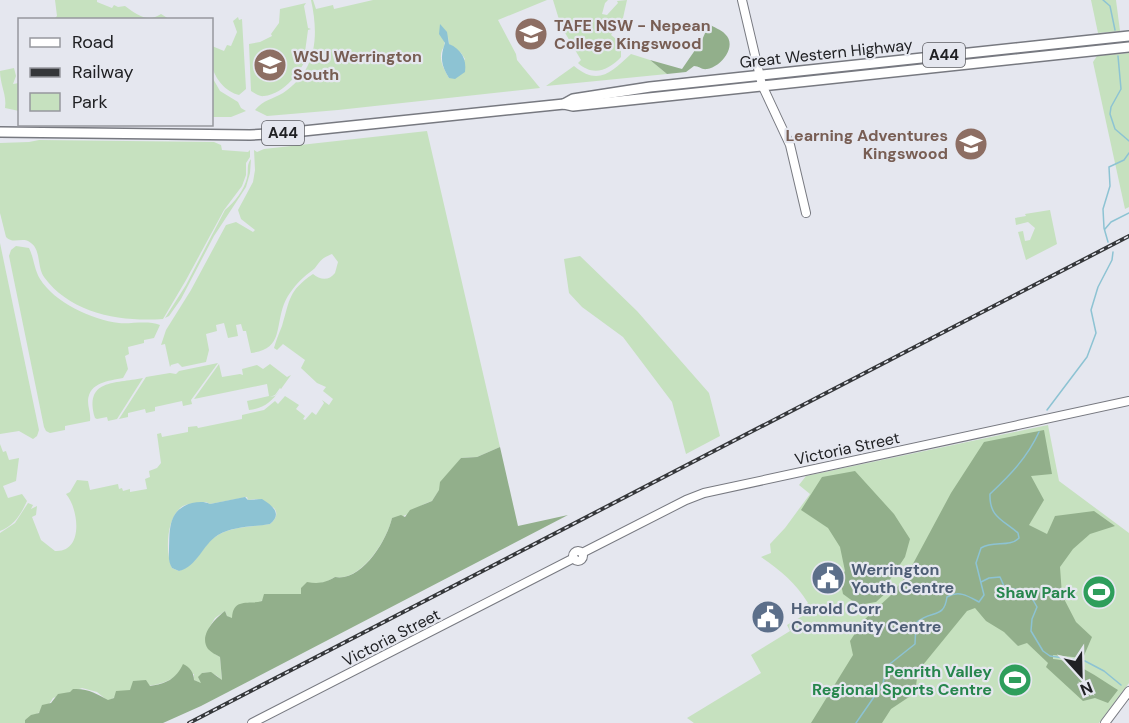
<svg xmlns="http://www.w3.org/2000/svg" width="1129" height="723" font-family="'DM Sans',sans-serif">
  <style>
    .green { fill: #c6e1bf; fill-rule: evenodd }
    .forest { fill: #92af8b }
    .water { fill: #8dc3d3 }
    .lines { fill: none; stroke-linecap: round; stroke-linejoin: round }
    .stream { stroke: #8dc3d3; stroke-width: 1.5 }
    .secondary-casing { stroke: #777980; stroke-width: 10 }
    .highway-casing { stroke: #777980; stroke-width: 12 }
    .secondary { stroke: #fff; stroke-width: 8 }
    .highway { stroke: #fff; stroke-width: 9 }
    .rail-casing { stroke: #35373a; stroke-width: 4 }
    .rail { stroke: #e5e7ef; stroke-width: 1.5; stroke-dasharray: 4.5; stroke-linecap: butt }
    .labels { text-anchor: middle; stroke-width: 4.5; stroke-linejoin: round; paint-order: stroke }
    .shield { fill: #e5e7ef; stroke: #5b5c61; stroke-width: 1.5 }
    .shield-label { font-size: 15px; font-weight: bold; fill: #202124 }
    .education-label { font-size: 16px; font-weight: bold; fill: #785e54; stroke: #e5e7ef; text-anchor: start }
    .street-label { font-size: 16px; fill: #202124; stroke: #e5e7ef }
    .service-label { font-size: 16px; font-weight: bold; fill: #4e5e75; stroke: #e5e7ef; text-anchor: start }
    .leisure-label { font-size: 16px; font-weight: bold; fill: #27864d; stroke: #e5e7ef; text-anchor: end }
  </style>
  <rect width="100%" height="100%" fill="#e5e7ef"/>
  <g class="green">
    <path d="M 55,0 L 97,0 L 97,2 L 112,8 L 114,5 L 118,7 L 125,6 C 137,15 148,23 161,14 L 169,19 L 54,19 L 57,16 Z"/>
    <path d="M 311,0 L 313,0 L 316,9 L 333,5 L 334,9 L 373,0 L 547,0 L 498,20 L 516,54 L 517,60 L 540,88 L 338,110 L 267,116 L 255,110 C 263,100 273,99 283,93 C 317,71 319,36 311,0 ZM 448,37 L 449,44 L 461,53 L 465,59 L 449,78 C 445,71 440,63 441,54 C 442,47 446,47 444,40 Z"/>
    <path d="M 553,0 L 608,0 L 605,3 L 602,14 L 607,15 L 618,3 L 617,1 L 627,0 L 623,18 L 611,35 L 621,43 L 621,57 C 609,70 593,77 578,63 L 581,60 L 561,26 Z"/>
    <polygon points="1091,0 1116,0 1120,31 1098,33"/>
    <path d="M 306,3 L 304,6 L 308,28 L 311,29 L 308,30 L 305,52 L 309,53 C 301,71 285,94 264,96 C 259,97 255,93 251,91 L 249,44 L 260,42 L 272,36 L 271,34 L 279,23 L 280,9 Z"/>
    <path d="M 238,17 L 239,20 L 242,19 L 246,89 L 239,95 C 226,92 215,79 212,66 C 210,61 211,52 212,46 L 224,51 L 227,45 L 231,46 L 237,32 L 233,21 Z"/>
    <polygon points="1129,53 1129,207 1125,209 1093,62 1097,56"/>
    <path d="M 631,54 L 650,60 L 667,74 L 546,86 L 574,66 C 599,87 612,71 631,54 Z"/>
    <path d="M 14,68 L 16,76 L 13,84 L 19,83 L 19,111 L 5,108 C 7,95 0,85 0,71 Z"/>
    <polygon points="212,77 220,91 238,102 241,108 246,111 231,117 212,117"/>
    <path d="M 427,131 L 500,447 L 477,457 L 461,458 L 432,501 C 415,506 412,517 392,518 C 387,540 361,582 335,577 L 326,582 L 316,584 L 302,594 L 265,594 L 263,600 L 232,619 L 227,616 L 225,611 L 215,618 L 209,628 L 215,654 L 220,657 L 222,681 C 217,674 211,672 202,673 L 202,684 L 194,680 L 194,674 L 179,672 C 167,687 148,684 131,690 C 123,693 115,697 108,701 L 97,692 L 82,688 L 53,698 C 47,709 36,715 25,720 L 25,723 L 0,723 L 0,533 L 15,523 L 28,503 L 33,505 L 31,509 L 37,506 L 36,515 L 32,517 L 41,540 L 55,551 C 84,553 79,509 66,494 L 70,492 L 77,480 L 88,481 L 90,490 L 118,484 L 119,489 L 122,488 L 123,491 L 130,489 L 130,492 L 147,489 L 145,479 L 150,477 L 149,471 L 157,468 L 161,463 L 157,434 L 161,433 L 162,437 L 188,432 L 188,427 L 197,426 L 198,428 L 242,419 L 242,415 L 264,410 L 275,401 L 278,404 L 285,396 L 299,405 L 296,409 L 305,416 L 303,419 L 305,420 L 312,412 L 316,415 L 324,403 L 322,400 L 329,405 L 333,399 L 323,391 L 326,387 L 317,383 L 301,368 L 305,360 L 283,344 L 277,350 L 274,348 C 276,341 279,333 282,326 C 290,300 288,291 313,274 C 320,280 329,281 335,273 L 338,262 L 332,254 C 322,258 321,260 315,268 C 312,271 307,274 304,277 C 296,284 288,294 284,304 C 275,328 283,349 251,353 L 246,331 L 243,331 L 241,324 L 236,325 L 238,336 L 228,338 L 224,323 L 216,325 L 217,331 L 206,334 L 209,350 L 206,362 L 182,367 L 178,363 L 171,365 L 170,367 L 165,344 L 161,345 L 166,330 L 191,290 L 226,225 L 236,222 L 253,232 L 255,230 L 241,219 L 238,210 L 253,182 L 255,170 L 254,150 L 257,152 L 264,149 ZM 247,497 L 248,500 L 257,499 L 274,508 C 279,514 275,520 270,524 C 250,527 225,526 210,541 C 199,553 195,565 179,571 L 172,568 C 165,553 166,516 183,506 C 189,503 199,503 206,502 L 210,504 Z"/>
    <path d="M 39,140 L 214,142 L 221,145 L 222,150 L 248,152 L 250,150 L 250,157 L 246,163 L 246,175 L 242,186 L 224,210 L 186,280 L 163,319 C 121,322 71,314 44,277 C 37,267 41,250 31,243 C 23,236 13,245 6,237 L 0,213 L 0,143 L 29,142 Z"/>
    <path d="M 251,159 L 250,173 L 246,187 L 214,236 L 181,299 L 169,316 L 165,318 L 186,285 L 225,210 C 235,202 244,190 247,178 C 249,170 246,165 251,159 Z"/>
    <polygon points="1050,210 1057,244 1026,260 1018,232 1023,231 1025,241 1030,240 1035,228 1028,222 1016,225 1015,218 1026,216 1025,214"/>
    <polygon points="0,243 39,430 37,436 33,439 19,431 0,434"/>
    <path d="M 16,246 L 29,248 C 34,258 34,269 40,279 C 54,302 92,320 119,323 C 132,324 148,320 160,325 L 154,338 L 144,340 L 144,343 L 128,347 L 129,354 L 125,356 L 128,369 L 123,378 C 109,381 89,382 88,401 C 88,408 91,414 90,421 L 65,426 L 65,430 L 50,433 L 46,431 L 44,427 L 9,256 L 11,250 Z"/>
    <polygon points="580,256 637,311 709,393 720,436 686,454 672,402 623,337 582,307 569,293 564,259"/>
    <polygon points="218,363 191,400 192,404 183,406 182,401 155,407 155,411 146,413 145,409 128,413 128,417 119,419 146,377 170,373 176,374 179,371"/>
    <path d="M 219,364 L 222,377 L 240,374 L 243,375 L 242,369 L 257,365 L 263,369 L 270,364 L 287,377 L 291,375 L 281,389 L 280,388 L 275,395 L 270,397 L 275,396 L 280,390 C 271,402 265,408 249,410 L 247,401 L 269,396 L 267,384 L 194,399 Z"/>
    <path d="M 143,378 L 117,419 L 108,421 L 107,417 L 97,419 L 95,418 C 84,379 114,384 143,378 Z"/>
    <path d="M 1048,425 L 1059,481 L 1129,533 L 1129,683 L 1099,723 L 694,723 L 687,718 L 761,673 L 751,655 L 790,631 L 787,625 L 806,614 L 802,607 L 808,603 C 796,583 780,570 761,557 L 771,553 L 770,544 L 785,528 L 810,494 L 799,485 L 806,476 Z"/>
    <path d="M 0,444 L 3,452 L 6,451 L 9,460 L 19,458 L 16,481 L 3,486 L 8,498 L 22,494 L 27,501 C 21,514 14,526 0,531 Z"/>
  </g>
  <g class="forest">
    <path d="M 709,24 C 714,28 721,29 725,34 C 738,46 721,67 707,69 C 702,70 699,66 694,66 L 686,72 L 667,74 L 650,60 L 682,69 L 702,40 Z"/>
    <path d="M 1044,430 L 1052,474 L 1031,476 L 1044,500 L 1029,525 L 1047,534 L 1055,516 L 1094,511 L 1115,526 L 1090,534 L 1073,549 L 1060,567 L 1062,595 L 1076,622 L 1092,637 L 1083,658 L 1053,655 L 1053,659 C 1077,661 1097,677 1118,690 L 1108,703 L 1095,698 L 1083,701 L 1046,667 L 1048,663 L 1027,643 L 1018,646 L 1004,632 L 986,621 L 975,608 L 967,611 L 918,671 L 915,693 L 891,709 L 882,723 L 811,723 L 853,655 L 850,641 L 864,620 L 890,596 L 907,575 L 951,493 L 984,442 Z"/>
    <path d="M 500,447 L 518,526 L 568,515 L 201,706 L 163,723 L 25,723 L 25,720 L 31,715 L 39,713 L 42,705 L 51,703 L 58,694 L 70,692 L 73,689 C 88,688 97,694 108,700 L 114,698 L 116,691 L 130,690 L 133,681 L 146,680 L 150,686 C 166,684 176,679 183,664 C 190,667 194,673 194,680 L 201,683 L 198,677 L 202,673 L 211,672 L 222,680 L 220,657 C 216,655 211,652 208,649 C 198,635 216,618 225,611 L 227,616 L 232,618 C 233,597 249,605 262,601 L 264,594 L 301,594 L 301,588 L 307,582 C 318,584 325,583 335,577 C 362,582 387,540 392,518 L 401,515 L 405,517 L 410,510 L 432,501 L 439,490 L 440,482 L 461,458 L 477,457 Z"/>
    <polygon points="855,471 894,514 910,539 905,557 889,581 888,591 876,602 858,605 843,594 840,579 845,571 840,547 828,528 801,510 822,477"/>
  </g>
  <g class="water">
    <path d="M 440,24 L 447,32 L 449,44 C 461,49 467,59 465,72 L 455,79 L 449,78 C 441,65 440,57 445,43 L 439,34 Z"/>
    <path d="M 245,497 L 248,500 L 262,499 C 272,505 283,514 270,524 C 253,527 233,526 218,535 C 202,545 198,566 179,571 L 172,568 C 168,561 169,557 169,550 C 170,531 167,510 192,503 C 198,502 204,501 210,504 Z"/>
  </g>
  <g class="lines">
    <g class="stream">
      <polyline points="1103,0 1110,6 1115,30"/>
      <polyline points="1118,56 1121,89 1111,107 1110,114 1115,129 1129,141"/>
      <polyline points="1105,229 1111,222 1129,213"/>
      <polyline points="1108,242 1104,228 1103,209 1110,186 1109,167 1124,160 1129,153"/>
      <polyline points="1047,410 1087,357 1096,333 1091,310 1098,287 1112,260 1113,252"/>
      <path d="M 981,582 L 989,578 L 1000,577 L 1004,586 C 1024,595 1023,581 1037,607 L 1032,619 L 1031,631 L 1043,651 L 1050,656 L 1085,661 L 1104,671 L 1121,685"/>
      <path d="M 856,723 L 883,684 L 886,667 L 915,644 L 916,623 C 931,609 944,620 947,597 C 959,590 968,596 979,602 L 984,595 L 976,563 L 981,548 C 994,540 1009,548 1019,538 L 1018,533 C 1003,520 989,517 990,494 C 1010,475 1027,458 1039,432"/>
    </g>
    <defs>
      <g id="secondary">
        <polyline points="742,0 762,85 790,145 806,213"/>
        <circle cx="578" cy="556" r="5"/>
        <polyline points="582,553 686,500 704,493 1129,401"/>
        <polyline points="252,723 574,558"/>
        <polyline points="1105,723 1129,691"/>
      </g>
      <g id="highway">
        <polyline points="564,104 573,99 650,87 1129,36"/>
        <polyline points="0,132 250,135 284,133 564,104 573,106 1129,47"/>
      </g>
    </defs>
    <use href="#secondary" class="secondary-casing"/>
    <use href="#highway" class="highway-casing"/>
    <use href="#secondary" class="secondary"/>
    <use href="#highway" class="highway"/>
    <defs>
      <polyline id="rail" points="189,723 1129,236"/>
    </defs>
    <use href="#rail" class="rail-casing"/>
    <use href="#rail" class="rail"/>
  </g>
  <defs>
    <symbol id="university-disc" viewBox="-11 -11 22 22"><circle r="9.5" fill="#8d6e63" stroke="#e5e7ef"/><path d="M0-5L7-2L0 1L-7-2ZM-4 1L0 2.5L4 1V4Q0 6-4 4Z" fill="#fff"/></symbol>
    <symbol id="school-disc" viewBox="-11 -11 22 22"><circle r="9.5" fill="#8d6e63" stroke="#e5e7ef"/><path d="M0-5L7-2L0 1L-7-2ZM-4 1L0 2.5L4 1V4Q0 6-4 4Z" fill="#fff"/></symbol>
    <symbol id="civic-disc" viewBox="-11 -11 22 22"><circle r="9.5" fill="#5c6f8a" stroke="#e5e7ef"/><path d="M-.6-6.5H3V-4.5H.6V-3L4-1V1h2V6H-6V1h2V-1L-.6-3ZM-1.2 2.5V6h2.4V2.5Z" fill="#fff"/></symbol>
    <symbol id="stadium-disc" viewBox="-11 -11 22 22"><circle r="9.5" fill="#2e9e5b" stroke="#e5e7ef"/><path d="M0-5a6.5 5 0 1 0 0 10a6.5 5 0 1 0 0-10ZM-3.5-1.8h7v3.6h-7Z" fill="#fff"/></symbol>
  </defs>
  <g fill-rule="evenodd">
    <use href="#university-disc" x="512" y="15" width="38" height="38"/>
    <use href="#university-disc" x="251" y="46" width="38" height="38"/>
    <use href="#school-disc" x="952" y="125" width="38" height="38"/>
    <use href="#civic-disc" x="809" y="559" width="38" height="38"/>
    <use href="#stadium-disc" x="1080" y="573" width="38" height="38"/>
    <use href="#civic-disc" x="749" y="598" width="38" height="38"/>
    <use href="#stadium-disc" x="996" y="661" width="38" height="38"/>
  </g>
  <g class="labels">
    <g class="shield">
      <rect x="923" y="43" width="42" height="24" rx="4.5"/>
      <rect x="262" y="121" width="42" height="24" rx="4.5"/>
    </g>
    <g class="shield-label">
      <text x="944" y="60">A44</text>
      <text x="283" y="138">A44</text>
    </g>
    <g class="education-label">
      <text x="554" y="31">TAFE NSW - Nepean<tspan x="554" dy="18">College Kingswood</tspan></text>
      <text x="293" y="62">WSU Werrington<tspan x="293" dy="18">South</tspan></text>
      <text x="948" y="141" text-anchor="end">Learning Adventures<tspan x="948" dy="18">Kingswood</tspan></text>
    </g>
    <g class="street-label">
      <text transform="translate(826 53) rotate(-6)" y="6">Great Western Highway</text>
      <text transform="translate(847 448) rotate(-12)" y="6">Victoria Street</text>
      <text transform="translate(391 637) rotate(-27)" y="6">Victoria Street</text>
    </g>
    <g class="service-label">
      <text x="851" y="575">Werrington<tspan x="851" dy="18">Youth Centre</tspan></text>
      <text x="791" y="614">Harold Corr<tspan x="791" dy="18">Community Centre</tspan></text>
    </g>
    <g class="leisure-label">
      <text x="1076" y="598">Shaw Park</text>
      <text x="992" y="677">Penrith Valley<tspan x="992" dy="18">Regional Sports Centre</tspan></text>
    </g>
  </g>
  <rect x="18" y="18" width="195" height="108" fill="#e5e7ef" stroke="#96989e" stroke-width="1.5"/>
  <rect x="30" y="38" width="30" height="9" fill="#ffffff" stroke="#96989e" stroke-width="1.5"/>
  <text x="72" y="48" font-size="18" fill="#202124">Road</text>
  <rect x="30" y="68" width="30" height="9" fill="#35373a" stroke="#96989e" stroke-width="1.5"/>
  <text x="72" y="78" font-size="18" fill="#202124">Railway</text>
  <rect x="30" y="93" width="30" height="18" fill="#c6e1bf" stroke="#96989e" stroke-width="1.5"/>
  <text x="72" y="108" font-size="18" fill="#202124">Park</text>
  <g transform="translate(1081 675) rotate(158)" stroke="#e5e7ef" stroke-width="4.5" paint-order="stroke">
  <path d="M0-4.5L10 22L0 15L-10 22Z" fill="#202124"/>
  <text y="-9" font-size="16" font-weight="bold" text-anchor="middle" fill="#202124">N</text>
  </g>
</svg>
